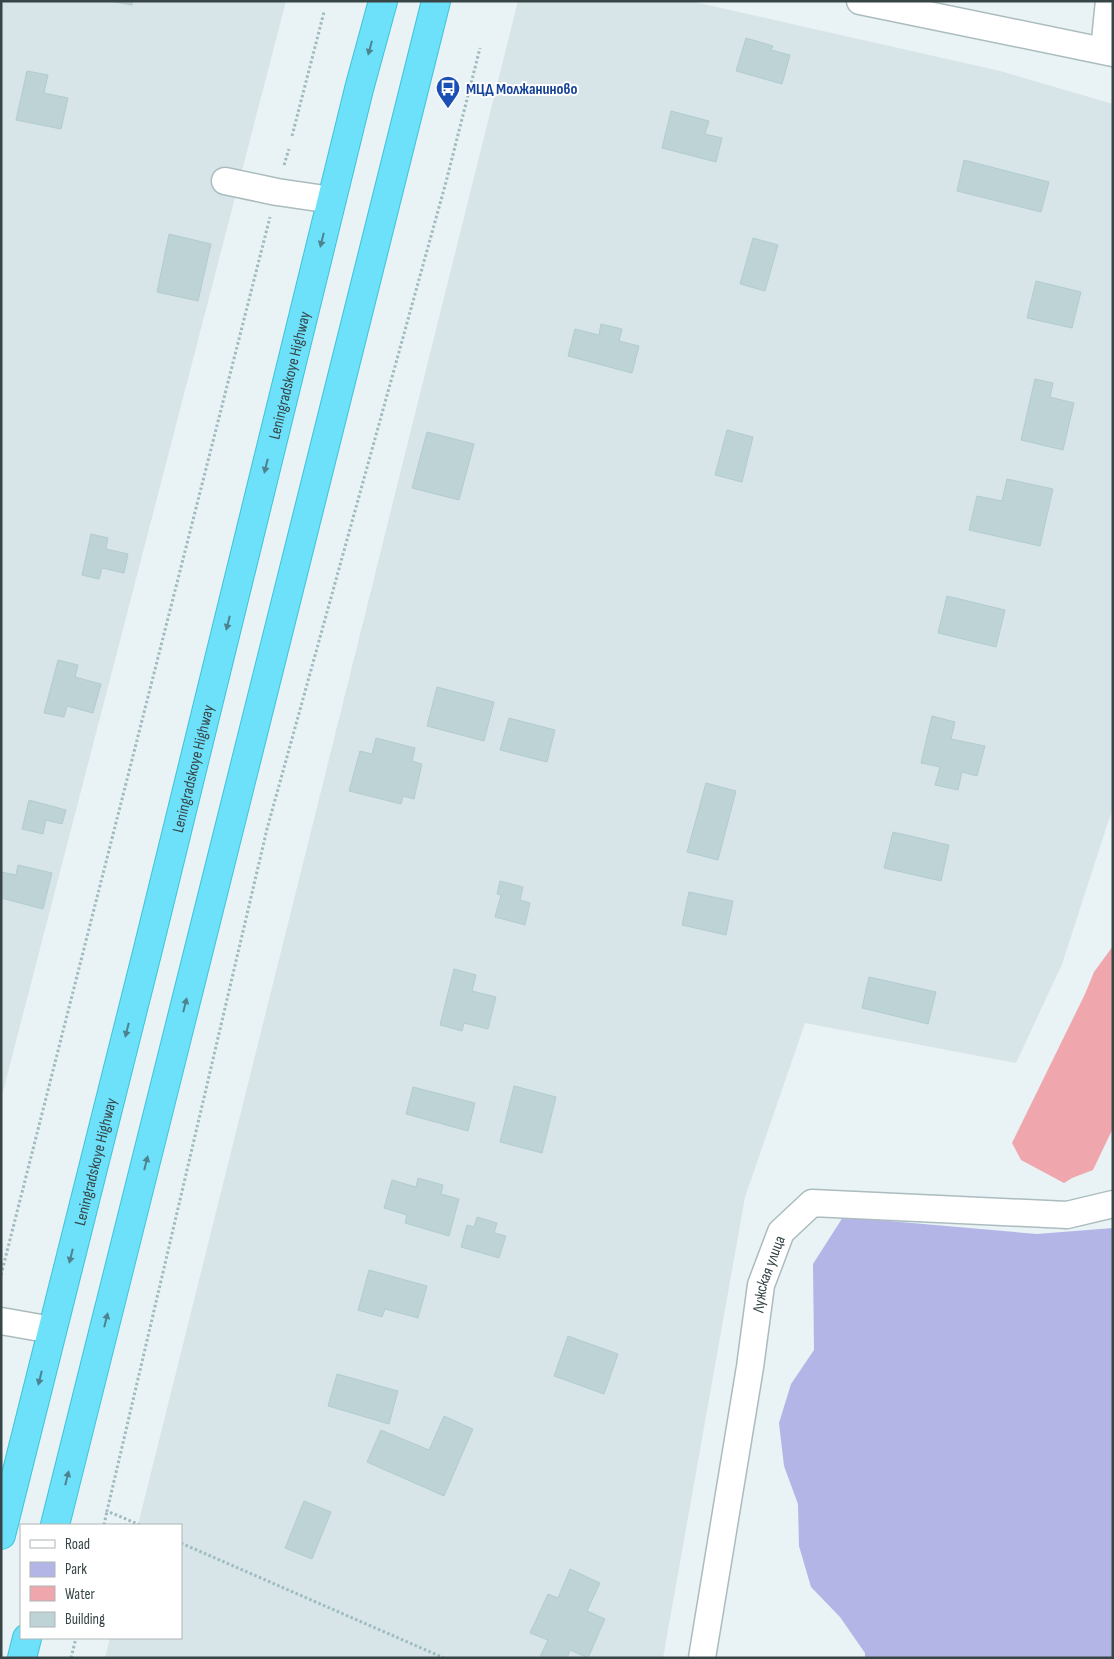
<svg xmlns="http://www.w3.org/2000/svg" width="1114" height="1659" font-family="'Sofia Sans Condensed',sans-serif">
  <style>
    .residential { fill: #d7e4e8 }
    .green { fill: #b3b5e7 }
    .water { fill: #efa7ad }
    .building { fill: #bed3d5; stroke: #b2ccd0 }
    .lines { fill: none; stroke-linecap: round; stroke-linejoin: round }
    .minor-casing { stroke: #abbcbf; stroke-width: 29 }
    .highway-casing { stroke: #3dc3d9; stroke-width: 30 }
    .path { stroke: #9dbbc1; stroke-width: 3; stroke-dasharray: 2.5 2.5; stroke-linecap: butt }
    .minor { stroke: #fff; stroke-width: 26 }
    .highway { stroke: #6ee1fa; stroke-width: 28 }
    .oneway { fill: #4d838f }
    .labels { text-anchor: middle; stroke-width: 4; stroke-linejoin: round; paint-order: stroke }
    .transit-label { font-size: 16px; font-weight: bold; fill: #164399; stroke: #fff; text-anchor: start }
    .street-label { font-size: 16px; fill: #374547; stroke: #fff }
  </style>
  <rect width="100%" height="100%" fill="#e9f2f4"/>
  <g class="residential">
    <polygon points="1,1 286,1 1,1099"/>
    <polygon points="518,1 690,1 1000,71 1113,104 1113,807 1062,964 1016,1063 805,1023 745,1197 663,1658 105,1658 110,1638 181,1638 181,1525 138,1525"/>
  </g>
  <polygon class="green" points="843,1217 1037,1234 1113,1228 1113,1658 865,1658 865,1653 840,1617 811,1587 799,1546 798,1504 784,1466 779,1423 791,1384 814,1350 813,1264"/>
  <polygon class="water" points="1113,946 1113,1128 1093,1170 1072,1178 1064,1183 1021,1160 1012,1143 1085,994 1094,972"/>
  <g class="building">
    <polygon points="110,1 132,1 132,5"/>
    <polygon points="746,38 773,46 771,50 790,55 782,84 736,71"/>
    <polygon points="27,71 48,75 44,93 68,98 61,129 16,120"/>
    <polygon points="671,111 709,121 705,134 722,138 716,162 662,148"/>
    <polygon points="964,160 1049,182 1041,212 957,191"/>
    <polygon points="169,234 211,244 198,301 157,292"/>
    <polygon points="753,238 778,245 765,291 740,284"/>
    <polygon points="1036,281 1081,292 1072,328 1027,318"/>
    <polygon points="601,324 622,329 619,341 639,346 632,373 568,356 575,329 599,335"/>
    <polygon points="1035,379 1053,383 1050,397 1074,403 1063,450 1021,440"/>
    <polygon points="727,430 753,437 742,482 715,475"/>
    <polygon points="427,432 474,444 459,500 412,488"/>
    <polygon points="1007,479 1053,489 1040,546 969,530 977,496 1002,501"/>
    <polygon points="91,534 108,538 106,549 128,554 124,573 102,568 99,579 82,575"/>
    <polygon points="947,596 1005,610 996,647 938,633"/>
    <polygon points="58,660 78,665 75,677 101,684 93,713 67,706 64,717 44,713"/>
    <polygon points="437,687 494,702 484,741 427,726"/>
    <polygon points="932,716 955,722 951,739 985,746 977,776 962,772 958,790 935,785 940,767 921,763"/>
    <polygon points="509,718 555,730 547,762 500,750"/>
    <polygon points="376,738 415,748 412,761 422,764 414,799 403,796 401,804 349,791 360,751 372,754"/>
    <polygon points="706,783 736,791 718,860 687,852"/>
    <polygon points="29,800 66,810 62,824 46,820 43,834 22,829"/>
    <polygon points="893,832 949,845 941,881 884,868"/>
    <polygon points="18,865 52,873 43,909 1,898 1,872 16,875"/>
    <polygon points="500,881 523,887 520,900 530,903 525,925 495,917 501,895 497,894"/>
    <polygon points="689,892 733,901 726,935 682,925"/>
    <polygon points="454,969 476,975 472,991 496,997 488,1029 464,1023 462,1031 440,1025"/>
    <polygon points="869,977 936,992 928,1024 862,1008"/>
    <polygon points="514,1086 556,1097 542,1153 500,1142"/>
    <polygon points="413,1087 475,1103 468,1131 406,1114"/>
    <polygon points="418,1178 443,1185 441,1194 459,1199 449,1236 405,1223 407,1215 384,1208 392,1180 416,1187"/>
    <polygon points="477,1217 497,1223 494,1233 506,1236 499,1258 461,1247 467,1225 474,1227"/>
    <polygon points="369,1270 427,1286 418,1318 385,1309 382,1317 358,1310"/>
    <polygon points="568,1336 618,1354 604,1394 554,1376"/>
    <polygon points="337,1374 398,1391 389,1424 328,1406"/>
    <polygon points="444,1416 473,1429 444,1496 367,1462 381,1430 429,1450"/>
    <polygon points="304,1501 331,1512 312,1559 285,1548"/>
    <polygon points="570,1569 600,1583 587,1611 605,1619 588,1658 570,1650 567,1658 543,1658 540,1657 548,1640 530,1633 548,1594 558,1598"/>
  </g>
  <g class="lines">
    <defs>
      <g id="minor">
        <polyline points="860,1 1113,53"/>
        <polyline points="1104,50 1109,1"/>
        <polyline points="225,181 277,192 332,200"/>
        <polyline points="1,1321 52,1330"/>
        <path id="s1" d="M 702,1658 L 750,1367 L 761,1285 L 781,1232 L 812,1203 L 1067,1215 L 1113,1204"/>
      </g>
      <g id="highway">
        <polyline points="55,1525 436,1"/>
        <path id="s2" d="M 1,1535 L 148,949 L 359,89 L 383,1"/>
        <polyline points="22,1658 27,1638"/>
      </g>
    </defs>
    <use href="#minor" class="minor-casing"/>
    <use href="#highway" class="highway-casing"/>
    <g class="path">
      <polyline points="292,136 324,12"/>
      <polyline points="284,165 289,149"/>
      <polyline points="1,1275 270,217"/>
      <polyline points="104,1525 107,1511"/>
      <polyline points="140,1525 107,1511 267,829 446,182 480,48"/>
      <polyline points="181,1543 444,1658"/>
      <polyline points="71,1658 76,1638"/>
    </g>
    <use href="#minor" class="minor"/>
    <use href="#highway" class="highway"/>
  </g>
  <defs><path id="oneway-solid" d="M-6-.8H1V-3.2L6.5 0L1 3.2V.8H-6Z" transform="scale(1.25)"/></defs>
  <g class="oneway">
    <use href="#oneway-solid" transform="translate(370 48) rotate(105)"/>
    <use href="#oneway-solid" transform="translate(322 240) rotate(104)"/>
    <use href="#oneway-solid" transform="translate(266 466) rotate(104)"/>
    <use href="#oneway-solid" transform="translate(228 623) rotate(104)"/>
    <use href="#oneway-solid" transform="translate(185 1005) rotate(-76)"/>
    <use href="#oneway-solid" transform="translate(127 1030) rotate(104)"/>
    <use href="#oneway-solid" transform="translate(146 1163) rotate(-76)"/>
    <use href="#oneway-solid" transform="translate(71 1256) rotate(104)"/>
    <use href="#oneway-solid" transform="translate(106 1320) rotate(-76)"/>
    <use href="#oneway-solid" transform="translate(40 1378) rotate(104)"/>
    <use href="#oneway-solid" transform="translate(67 1478) rotate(-76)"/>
  </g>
  <defs>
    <symbol id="bus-pin" viewBox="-11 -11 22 30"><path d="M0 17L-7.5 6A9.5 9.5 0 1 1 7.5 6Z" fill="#1a4fb4" stroke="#fff"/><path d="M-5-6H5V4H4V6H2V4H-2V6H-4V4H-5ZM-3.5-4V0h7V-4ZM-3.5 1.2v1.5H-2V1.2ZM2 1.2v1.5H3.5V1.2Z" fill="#fff"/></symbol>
  </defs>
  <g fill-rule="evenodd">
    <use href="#bus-pin" x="434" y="74" width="28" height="38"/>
  </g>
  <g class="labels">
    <g class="transit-label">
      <text x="466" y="94">МЦД Молжаниново</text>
    </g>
    <g class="street-label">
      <text dy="6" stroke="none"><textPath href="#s2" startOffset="1195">Leningradskoye Highway</textPath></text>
      <text dy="6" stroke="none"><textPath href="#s2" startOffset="790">Leningradskoye Highway</textPath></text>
      <text dy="6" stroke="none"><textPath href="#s2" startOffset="385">Leningradskoye Highway</textPath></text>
      <text dy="6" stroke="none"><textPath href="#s1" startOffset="390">Лужская улица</textPath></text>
    </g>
  </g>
  <rect width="1114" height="1659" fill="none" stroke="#374547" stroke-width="5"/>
  <rect x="20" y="1524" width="162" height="115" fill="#ffffff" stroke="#afb5b5"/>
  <rect x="30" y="1540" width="25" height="8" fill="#ffffff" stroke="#afb5b5"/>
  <text x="65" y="1549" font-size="15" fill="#374547">Road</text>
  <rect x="30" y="1562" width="25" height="15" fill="#b3b5e7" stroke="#afb5b5"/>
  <text x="65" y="1574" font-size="15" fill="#374547">Park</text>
  <rect x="30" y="1586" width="25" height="15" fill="#efa7ad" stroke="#afb5b5"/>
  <text x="65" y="1599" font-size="15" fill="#374547">Water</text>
  <rect x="30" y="1612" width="25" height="15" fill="#bed3d5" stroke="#afb5b5"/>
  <text x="65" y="1624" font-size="15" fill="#374547">Building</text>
</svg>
